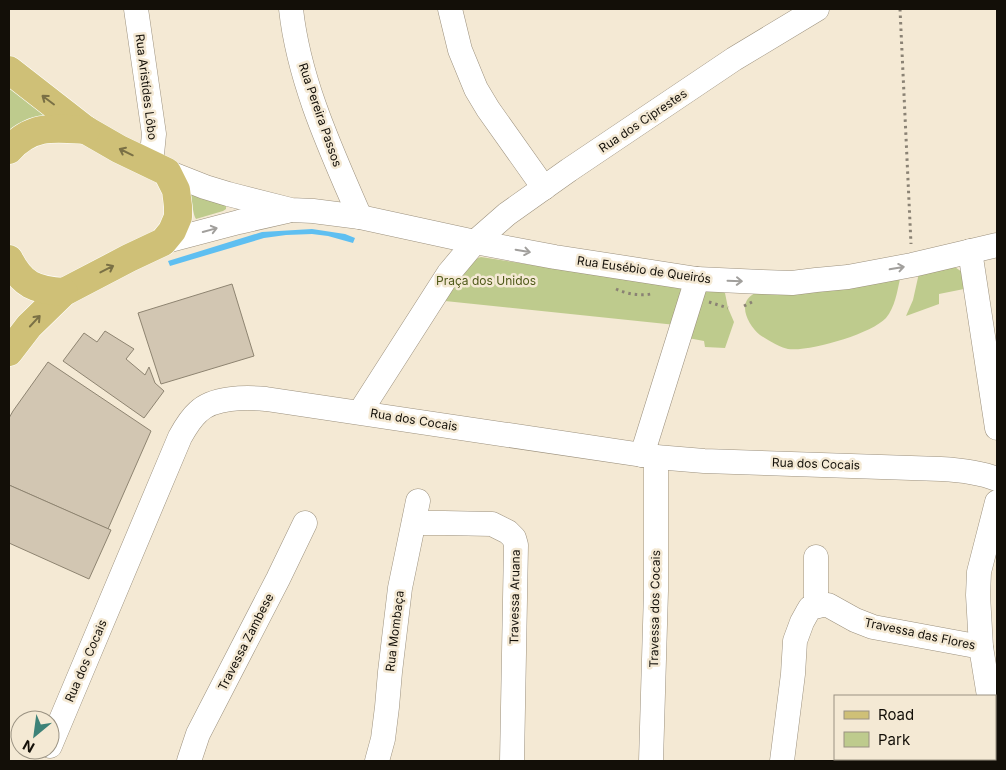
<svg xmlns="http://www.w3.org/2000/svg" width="1006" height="770" font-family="Inter,sans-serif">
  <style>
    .green { fill: #becb8d }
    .water { fill: #5ebff1 }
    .building { fill: #d2c6b2; stroke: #8e8471 }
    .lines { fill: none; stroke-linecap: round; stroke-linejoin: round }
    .minor-casing { stroke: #9c917e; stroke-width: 25 }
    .major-casing { stroke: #fff; stroke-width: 29 }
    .path { stroke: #8a8274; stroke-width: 3; stroke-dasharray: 2.5 4; stroke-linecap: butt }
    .minor { stroke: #fff; stroke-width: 24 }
    .major { stroke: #cfc077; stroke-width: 28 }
    .oneway { stroke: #7a7045 }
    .oneway2 { stroke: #a19f9c }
    .labels { text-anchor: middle; stroke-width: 5; stroke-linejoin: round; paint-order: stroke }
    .street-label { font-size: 12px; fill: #130f08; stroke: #f4e9d4 }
    .park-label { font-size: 12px; fill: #4f5919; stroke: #f4e9d4 }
  </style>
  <rect width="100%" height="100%" fill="#f4e9d4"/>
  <g class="green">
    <polygon points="9,80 47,115 9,138"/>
    <path d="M 192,193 L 226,205 L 226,209 L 223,211 L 196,219 C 193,215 192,201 191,195 Z"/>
    <path d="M 481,257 L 680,288 L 681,289 L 676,325 L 445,301 C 452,289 469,260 481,257 Z"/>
    <polygon points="952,265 962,272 964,289 939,294 939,304 906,316 913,300 919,273"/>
    <path d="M 900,279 C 897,292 895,307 886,318 C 871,334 809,352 788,349 C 781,348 766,339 760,335 C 747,324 735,300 758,292 Z"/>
    <polygon points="719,288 725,293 728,308 734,322 725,348 705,347 704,341 688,338 706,290"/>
  </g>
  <polygon class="water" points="312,229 345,234 355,238 353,243 328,236 312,234 286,235 264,238 170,266 168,261 262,232"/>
  <g class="building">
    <polygon points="232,284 254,356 161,384 138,313"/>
    <polygon points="105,331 134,349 126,359 145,375 149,367 155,383 164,391 144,418 63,361 84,333 97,342"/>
    <polygon points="48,362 151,431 108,529 9,485 9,418 13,411"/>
    <polygon points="9,485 111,530 89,579 9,543"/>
  </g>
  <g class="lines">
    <defs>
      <g id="minor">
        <polyline points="136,9 154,134 151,164"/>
        <path d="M 291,9 C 299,82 331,150 360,217"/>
        <polyline points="450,9 460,50 476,89 488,109 544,188"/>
        <polyline points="167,172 205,187 228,194 291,210 313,211 360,217 475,242 555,257 697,279 762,282 792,283 816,280 848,277 912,265 997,245"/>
        <polyline points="163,242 239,222 287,211"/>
        <polyline points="970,251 997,428"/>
        <polyline points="360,412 449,273 475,242 507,214 569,170 734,59 817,9"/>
        <polyline points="642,455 697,279"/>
        <polyline points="414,523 444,523 492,524 508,532 514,538 516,545 512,761"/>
        <polyline points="816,557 816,606"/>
        <polyline points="989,696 981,647 978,595 979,572 997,502"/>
        <polyline points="995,734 997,750"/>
        <path d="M 50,746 L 180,437 C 185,428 190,419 198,412 C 213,397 246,397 266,399 L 656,457 L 704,461 L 941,469 C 960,470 979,472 997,479"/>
        <polyline points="189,761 198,734 278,579 305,523"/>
        <polyline points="377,761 383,739 387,707 390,672 400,588 418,501"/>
        <polyline points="651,761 656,591 656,457"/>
        <polyline points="782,761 793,674 795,641 802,622 807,613 810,608 822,605 828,605 855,620 873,627 981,647"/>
      </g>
      <g id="major">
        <polyline points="9,70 86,130 119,149 167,172 176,190 178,206 178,217 172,231 163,242 129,258 64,292 29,326 9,352"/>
        <path d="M 9,150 C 32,124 55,128 86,130"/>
        <path d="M 9,259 C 22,285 35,290 64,292"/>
      </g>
    </defs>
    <use href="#minor" class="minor-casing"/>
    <use href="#major" class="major-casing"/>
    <g class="path">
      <polyline points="900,9 911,244"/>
      <path d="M 616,289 C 627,294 639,296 651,294"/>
      <polyline points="709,302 728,308"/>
      <polyline points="744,306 752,302"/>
    </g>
    <use href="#minor" class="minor"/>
    <use href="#major" class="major"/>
  </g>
  <defs><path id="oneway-shaft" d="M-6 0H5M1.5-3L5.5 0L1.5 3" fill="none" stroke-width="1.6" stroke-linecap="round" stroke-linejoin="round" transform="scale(1.25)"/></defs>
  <g class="oneway">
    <use href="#oneway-shaft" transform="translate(48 100) rotate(-143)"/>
    <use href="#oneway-shaft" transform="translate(126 152) rotate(-154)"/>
    <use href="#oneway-shaft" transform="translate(107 269) rotate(-27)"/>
    <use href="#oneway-shaft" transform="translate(35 321) rotate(-47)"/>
  </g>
  <g class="oneway2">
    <use href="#oneway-shaft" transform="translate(210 230) rotate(-15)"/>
    <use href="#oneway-shaft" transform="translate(523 251) rotate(10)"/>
    <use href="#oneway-shaft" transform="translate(897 268) rotate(-10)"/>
    <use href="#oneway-shaft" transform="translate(735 281) rotate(2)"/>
  </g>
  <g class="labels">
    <g class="street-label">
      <text transform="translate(146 87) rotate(83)" y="4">Rua Aristídes Lôbo</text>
      <text transform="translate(320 115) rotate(71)" y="4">Rua Pereira Passos</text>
      <text transform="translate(643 121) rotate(-34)" y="4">Rua dos Ciprestes</text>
      <text transform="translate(644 270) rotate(8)" y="4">Rua Eusébio de Queirós</text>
      <text transform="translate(414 420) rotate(9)" y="4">Rua dos Cocais</text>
      <text transform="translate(816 464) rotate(2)" y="4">Rua dos Cocais</text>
      <text transform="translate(515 597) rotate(-89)" y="4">Travessa Aruana</text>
      <text transform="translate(655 609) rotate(-89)" y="4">Travessa dos Cocais</text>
      <text transform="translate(395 631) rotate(-83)" y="4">Rua Mombaça</text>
      <text transform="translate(920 634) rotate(12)" y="4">Travessa das Flores</text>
      <text transform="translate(246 642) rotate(-63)" y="4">Travessa Zambese</text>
      <text transform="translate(86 661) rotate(-67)" y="4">Rua dos Cocais</text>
    </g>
    <g class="park-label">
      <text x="486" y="285">Praça dos Unidos</text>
    </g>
  </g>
  <rect width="1006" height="770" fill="none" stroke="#130f08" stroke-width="20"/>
  <rect x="834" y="695" width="162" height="65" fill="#f4e9d4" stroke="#9a9282"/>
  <rect x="844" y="711" width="25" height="8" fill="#cfc077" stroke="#9a9282"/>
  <text x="878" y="720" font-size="15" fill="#130f08">Road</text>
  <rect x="844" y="732" width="25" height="15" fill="#becb8d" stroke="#9a9282"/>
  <text x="878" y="745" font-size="15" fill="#130f08">Park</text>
  <g transform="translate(35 735) rotate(209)"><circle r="24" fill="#f4e9d4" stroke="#9a9282"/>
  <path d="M0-4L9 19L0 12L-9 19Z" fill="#3d8278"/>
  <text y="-8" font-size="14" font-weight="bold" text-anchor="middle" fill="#130f08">N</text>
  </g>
</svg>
